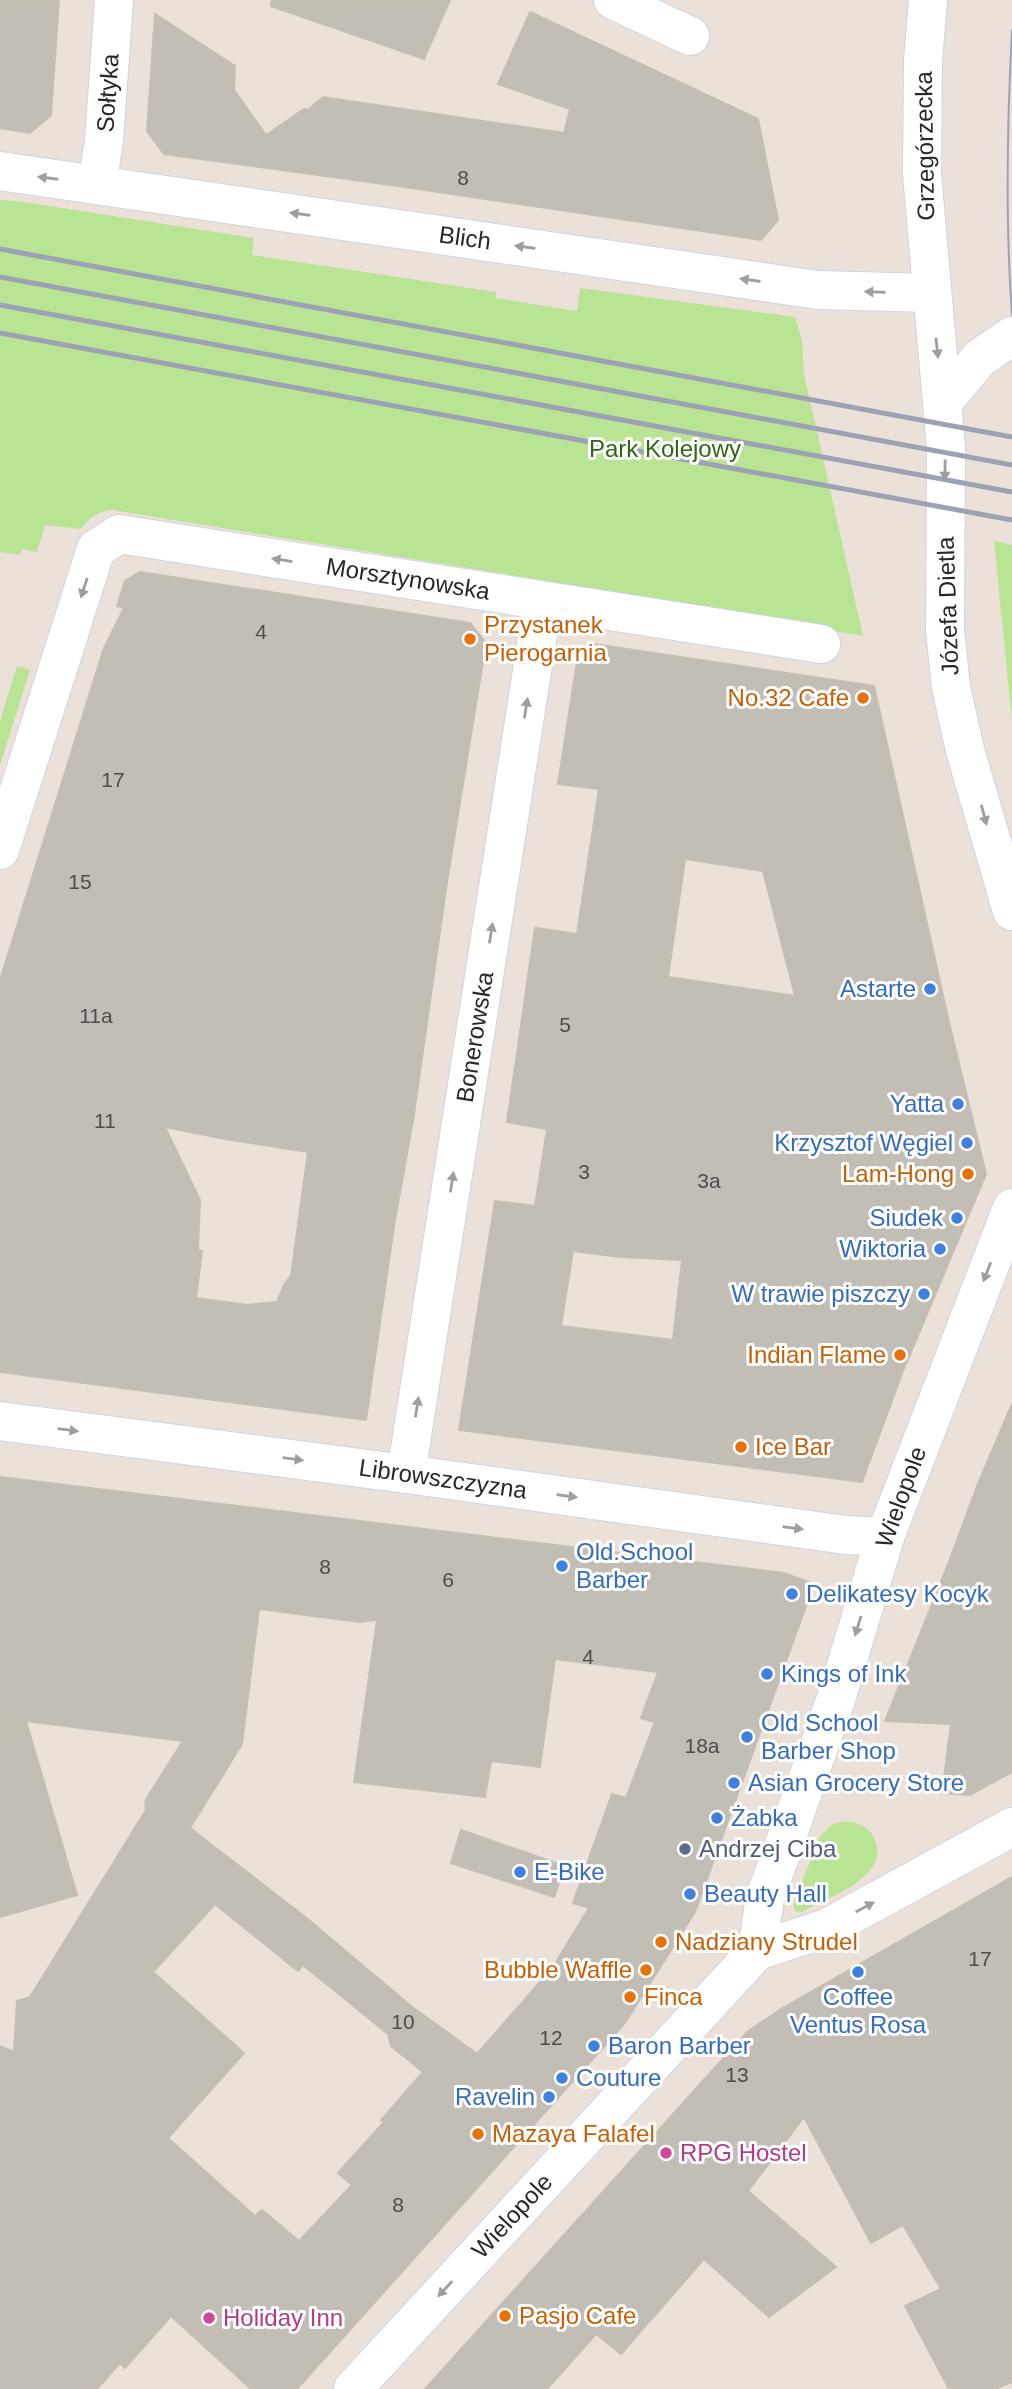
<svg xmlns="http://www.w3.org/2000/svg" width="1012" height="2389" font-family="Arial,sans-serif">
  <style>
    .green { fill: #b8e493 }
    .building { fill: #c2bdb5; stroke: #c6bdb3; stroke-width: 2; fill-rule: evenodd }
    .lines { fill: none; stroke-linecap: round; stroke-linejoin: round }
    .street-casing { stroke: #ced4e2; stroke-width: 40 }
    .secondary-casing { stroke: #ced4e2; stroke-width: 40 }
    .street { stroke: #fff; stroke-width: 38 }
    .secondary { stroke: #fff; stroke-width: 38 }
    .tram { stroke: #9ca2b3; stroke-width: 2 }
    .rail { stroke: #9ca2b3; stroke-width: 5 }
    .oneway { fill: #9e9e9e }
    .food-dot { fill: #e8710a; stroke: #fff; stroke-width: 2.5 }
    .shop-dot { fill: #3f7fe0; stroke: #fff; stroke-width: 2.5 }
    .service-dot { fill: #5c6f8a; stroke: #fff; stroke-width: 2.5 }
    .hotel-dot { fill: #d1479c; stroke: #fff; stroke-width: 2.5 }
    .labels { text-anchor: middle; stroke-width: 6; stroke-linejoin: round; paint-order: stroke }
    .number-label { font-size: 21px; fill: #4e4d4b }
    .street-label { font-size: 24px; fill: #282828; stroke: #fff }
    .park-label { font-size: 24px; fill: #316617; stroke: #fff }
    .food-label { font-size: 24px; fill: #c56008; stroke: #fff; text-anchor: start }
    .shop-label { font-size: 24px; fill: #366cbe; stroke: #fff; text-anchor: start }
    .service-label { font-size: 24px; fill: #4e5e75; stroke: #fff; text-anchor: start }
    .hotel-label { font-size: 24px; fill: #b23c85; stroke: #fff; text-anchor: start }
  </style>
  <rect width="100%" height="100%" fill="#ebe1d9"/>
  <g class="green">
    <path d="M 0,200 L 17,201 L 254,238 L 252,255 L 496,292 L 496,298 L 577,311 L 580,288 L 795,317 L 802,340 L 804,374 L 863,636 L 603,590 L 112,510 C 99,511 88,518 81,529 L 45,525 L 37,552 L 23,549 L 19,555 L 0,552 Z"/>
    <polygon points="994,541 1012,545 1012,721"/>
    <polygon points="17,666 30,670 0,765 0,721"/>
    <path d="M 842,1822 C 855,1821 868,1825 874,1838 C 893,1876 827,1898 802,1912 L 795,1911 L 793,1905 L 820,1836 L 833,1824 Z"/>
  </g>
  <g class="building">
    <polygon points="0,0 59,0 51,115 30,133 0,128"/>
    <polygon points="272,0 450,0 424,59 271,6"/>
    <polygon points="530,12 758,119 778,220 761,240 398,186 164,154 147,131 155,14 235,66 234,90 266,135 304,109 308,110 323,97 564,133 570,109 498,84"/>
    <path d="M 140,572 L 470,623 L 486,643 L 447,882 L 414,1114 L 394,1226 L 366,1420 L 0,1372 L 0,980 L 104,648 L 124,608 L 117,606 L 125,581 ZM 165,1127 L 225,1139 L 308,1152 L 291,1276 L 285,1283 L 277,1302 L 247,1305 L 196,1298 L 202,1251 L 198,1250 L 200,1200 Z"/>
    <path d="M 594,644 L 874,686 L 951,1031 L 986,1174 L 903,1371 L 862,1482 L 459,1430 L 495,1201 L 535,1206 L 547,1129 L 507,1122 L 535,928 L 577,934 L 599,789 L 558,784 L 578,655 ZM 685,859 L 763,871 L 795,996 L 668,977 ZM 573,1251 L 620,1257 L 682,1260 L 673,1340 L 561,1326 Z"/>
    <polygon points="1012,1404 1012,1772 970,1795 942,1793 951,1724 885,1721 949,1562 977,1486"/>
    <path d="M 0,1477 L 784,1573 L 814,1584 L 695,1912 L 625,2023 L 297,2389 L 251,2389 L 171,2316 L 125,2368 L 120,2363 L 97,2389 L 0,2389 L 0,2046 L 14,2052 L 17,2001 L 30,1997 L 146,1810 L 145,1802 L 148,1796 L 183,1741 L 26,1721 L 77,1895 L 0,1917 ZM 259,1609 L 360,1622 L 377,1620 L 354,1782 L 485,1797 L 491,1761 L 540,1767 L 555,1659 L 658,1672 L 641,1718 L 655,1722 L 626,1798 L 612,1794 L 573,1903 L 589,1908 L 553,1967 L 477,2054 L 411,2006 L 309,1920 L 190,1828 L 242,1744 ZM 215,1904 L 298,1971 L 303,1965 L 388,2034 L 391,2046 L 423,2072 L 381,2120 L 384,2122 L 338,2173 L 352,2185 L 299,2241 L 262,2210 L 255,2216 L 168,2138 L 244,2053 L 153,1972 Z"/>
    <polygon points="461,1830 565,1866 554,1897 451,1863"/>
    <polygon points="1012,1877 1012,2382 995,2389 949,2389 905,2306 941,2289 903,2225 871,2243 804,2117 748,2191 836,2267 769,2317 704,2259 621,2354 596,2334 547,2389 425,2389 747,2032 781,2009"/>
  </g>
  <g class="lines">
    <defs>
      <g id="street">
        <polyline points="613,0 690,36"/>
        <polyline points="0,171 818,290 931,293"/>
        <polyline points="97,185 104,141 114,0"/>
        <polyline points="943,402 980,358 1012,336"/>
        <polyline points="0,850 96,549 119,534 821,644"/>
        <polyline points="0,1421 406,1474 846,1535 885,1537"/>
        <polyline points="406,1474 543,601"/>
        <polyline points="757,1951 765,1898 836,1699 885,1537 1012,1208"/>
        <polyline points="353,2389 757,1951 827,1928 1012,1827"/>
      </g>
      <polyline id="secondary" points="928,0 923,61 922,174 946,448 945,630 951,687 965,750 1012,911"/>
    </defs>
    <use href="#street" class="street-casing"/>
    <use href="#secondary" class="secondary-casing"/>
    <use href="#street" class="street"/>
    <use href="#secondary" class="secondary"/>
    <path class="tram" d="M 1012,30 C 1007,125 1005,220 1012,315"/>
    <g class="rail">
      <polyline points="0,249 1012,437"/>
      <polyline points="0,277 1012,465"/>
      <polyline points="0,305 1012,492"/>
      <polyline points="0,333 1012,520"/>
    </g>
  </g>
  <defs><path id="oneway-solid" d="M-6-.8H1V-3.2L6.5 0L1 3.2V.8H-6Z" transform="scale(1.75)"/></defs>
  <g class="oneway">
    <use href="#oneway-solid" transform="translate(48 178) rotate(-172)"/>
    <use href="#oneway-solid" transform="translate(300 214) rotate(-172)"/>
    <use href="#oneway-solid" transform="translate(525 247) rotate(-172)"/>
    <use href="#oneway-solid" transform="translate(750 280) rotate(-172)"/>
    <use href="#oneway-solid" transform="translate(875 292) rotate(-178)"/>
    <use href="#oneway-solid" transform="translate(937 348) rotate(84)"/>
    <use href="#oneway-solid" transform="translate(945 470) rotate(91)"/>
    <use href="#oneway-solid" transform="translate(282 560) rotate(-171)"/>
    <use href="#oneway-solid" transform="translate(84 588) rotate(108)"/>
    <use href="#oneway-solid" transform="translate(526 708) rotate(-81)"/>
    <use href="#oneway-solid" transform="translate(984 815) rotate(75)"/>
    <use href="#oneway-solid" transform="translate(491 933) rotate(-81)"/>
    <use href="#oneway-solid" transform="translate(452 1182) rotate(-81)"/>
    <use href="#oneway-solid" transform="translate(987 1272) rotate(111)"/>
    <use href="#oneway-solid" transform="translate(417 1407) rotate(-81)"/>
    <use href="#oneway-solid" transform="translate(68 1430) rotate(7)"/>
    <use href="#oneway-solid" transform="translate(293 1459) rotate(7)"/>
    <use href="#oneway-solid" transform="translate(567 1496) rotate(8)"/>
    <use href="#oneway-solid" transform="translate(793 1528) rotate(8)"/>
    <use href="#oneway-solid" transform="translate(858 1626) rotate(107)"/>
    <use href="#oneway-solid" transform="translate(865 1907) rotate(-28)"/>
    <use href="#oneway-solid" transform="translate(445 2289) rotate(133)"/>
  </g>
  <g class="food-dot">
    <circle cx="470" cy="639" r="7"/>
    <circle cx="863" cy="698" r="7"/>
    <circle cx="968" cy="1174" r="7"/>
    <circle cx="900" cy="1355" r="7"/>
    <circle cx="741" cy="1447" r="7"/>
    <circle cx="661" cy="1942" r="7"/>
    <circle cx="646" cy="1970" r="7"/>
    <circle cx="630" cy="1997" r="7"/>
    <circle cx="478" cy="2134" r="7"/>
    <circle cx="505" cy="2316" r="7"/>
  </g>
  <g class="shop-dot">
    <circle cx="930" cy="989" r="7"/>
    <circle cx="958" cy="1104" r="7"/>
    <circle cx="967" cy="1143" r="7"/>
    <circle cx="957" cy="1218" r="7"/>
    <circle cx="940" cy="1249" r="7"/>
    <circle cx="924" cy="1294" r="7"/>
    <circle cx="562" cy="1566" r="7"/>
    <circle cx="792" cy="1594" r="7"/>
    <circle cx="767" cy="1674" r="7"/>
    <circle cx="747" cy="1737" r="7"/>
    <circle cx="734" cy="1783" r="7"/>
    <circle cx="717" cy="1818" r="7"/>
    <circle cx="520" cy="1872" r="7"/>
    <circle cx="690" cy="1894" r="7"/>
    <circle cx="858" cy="1972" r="7"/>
    <circle cx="594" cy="2046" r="7"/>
    <circle cx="562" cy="2078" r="7"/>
    <circle cx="549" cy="2097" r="7"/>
  </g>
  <circle class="service-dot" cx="685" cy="1849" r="7"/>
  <g class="hotel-dot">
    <circle cx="666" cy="2153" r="7"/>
    <circle cx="209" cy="2318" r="7"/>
  </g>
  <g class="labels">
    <g class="number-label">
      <text x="463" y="185">8</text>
      <text x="261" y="639">4</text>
      <text x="113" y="787">17</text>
      <text x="80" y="889">15</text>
      <text x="96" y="1023">11a</text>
      <text x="565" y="1032">5</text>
      <text x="105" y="1128">11</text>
      <text x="584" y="1179">3</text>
      <text x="709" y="1188">3a</text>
      <text x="325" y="1574">8</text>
      <text x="448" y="1587">6</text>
      <text x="588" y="1664">4</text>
      <text x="702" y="1753">18a</text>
      <text x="980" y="1966">17</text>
      <text x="403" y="2029">10</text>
      <text x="551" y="2045">12</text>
      <text x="737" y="2082">13</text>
      <text x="398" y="2212">8</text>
    </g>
    <g class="street-label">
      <text transform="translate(108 93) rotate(-86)" y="8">Sołtyka</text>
      <text transform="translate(925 146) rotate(-91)" y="8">Grzegórzecka</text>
      <text transform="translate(465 238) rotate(8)" y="8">Blich</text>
      <text transform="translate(408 579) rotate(9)" y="8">Morsztynowska</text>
      <text transform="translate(948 606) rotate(-92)" y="8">Józefa Dietla</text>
      <text transform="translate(475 1037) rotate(-81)" y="8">Bonerowska</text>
      <text transform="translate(443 1479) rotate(8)" y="8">Librowszczyzna</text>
      <text transform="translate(901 1497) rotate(-70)" y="8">Wielopole</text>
      <text transform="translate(512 2216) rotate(-47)" y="8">Wielopole</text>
    </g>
    <g class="park-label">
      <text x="665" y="457">Park Kolejowy</text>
    </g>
    <g class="food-label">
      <text x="484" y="633">Przystanek<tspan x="484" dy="28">Pierogarnia</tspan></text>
      <text x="849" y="706" text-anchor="end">No.32 Cafe</text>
      <text x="954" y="1182" text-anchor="end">Lam-Hong</text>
      <text x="886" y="1363" text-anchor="end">Indian Flame</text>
      <text x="755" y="1455">Ice Bar</text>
      <text x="675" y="1950">Nadziany Strudel</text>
      <text x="632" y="1978" text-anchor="end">Bubble Waffle</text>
      <text x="644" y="2005">Finca</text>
      <text x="492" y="2142">Mazaya Falafel</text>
      <text x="519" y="2324">Pasjo Cafe</text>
    </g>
    <g class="shop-label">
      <text x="916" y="997" text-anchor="end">Astarte</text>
      <text x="944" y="1112" text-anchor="end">Yatta</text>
      <text x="953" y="1151" text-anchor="end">Krzysztof Węgiel</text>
      <text x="943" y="1226" text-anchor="end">Siudek</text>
      <text x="926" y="1257" text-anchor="end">Wiktoria</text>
      <text x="910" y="1302" text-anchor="end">W trawie piszczy</text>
      <text x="576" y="1560">Old.School<tspan x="576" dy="28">Barber</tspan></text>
      <text x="806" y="1602">Delikatesy Kocyk</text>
      <text x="781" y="1682">Kings of Ink</text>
      <text x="761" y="1731">Old School<tspan x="761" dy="28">Barber Shop</tspan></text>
      <text x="748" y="1791">Asian Grocery Store</text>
      <text x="731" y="1826">Żabka</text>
      <text x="534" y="1880">E-Bike</text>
      <text x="704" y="1902">Beauty Hall</text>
      <text x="858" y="2005" text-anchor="middle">Coffee<tspan x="858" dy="28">Ventus Rosa</tspan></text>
      <text x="608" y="2054">Baron Barber</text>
      <text x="576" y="2086">Couture</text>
      <text x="535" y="2105" text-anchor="end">Ravelin</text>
    </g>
    <g class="service-label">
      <text x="699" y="1857">Andrzej Ciba</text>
    </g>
    <g class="hotel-label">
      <text x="680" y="2161">RPG Hostel</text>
      <text x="223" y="2326">Holiday Inn</text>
    </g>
  </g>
</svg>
